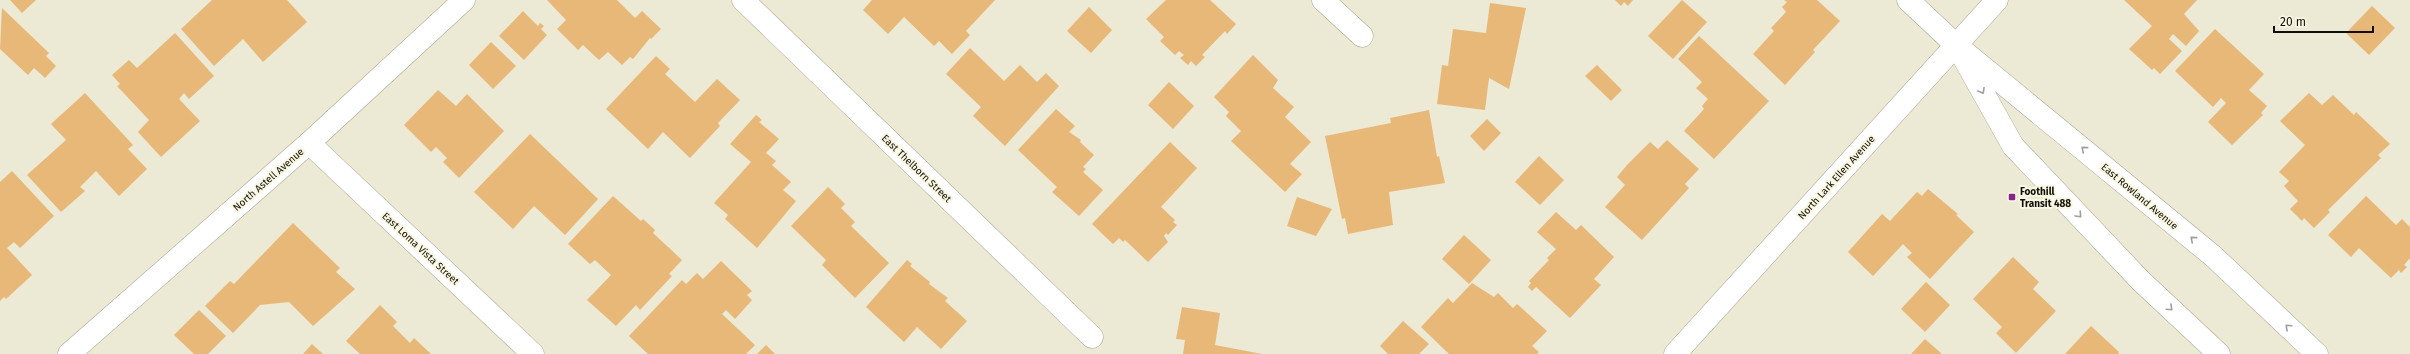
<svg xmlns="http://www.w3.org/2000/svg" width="2410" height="354" font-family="'Fira Sans',sans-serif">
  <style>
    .building { fill: #e8b878 }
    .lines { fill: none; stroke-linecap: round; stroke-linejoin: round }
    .street-casing { stroke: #a8a693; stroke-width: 23 }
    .secondary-casing { stroke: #a8a693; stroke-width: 23 }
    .street { stroke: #fff; stroke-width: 22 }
    .secondary { stroke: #fff; stroke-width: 22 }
    .oneway { stroke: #9f9f9c }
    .poi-dot { fill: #87258e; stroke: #f9f7e2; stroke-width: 1.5 }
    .labels { text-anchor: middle; stroke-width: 4; stroke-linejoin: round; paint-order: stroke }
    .street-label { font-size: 10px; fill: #0f0e08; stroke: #f9f7e2 }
    .poi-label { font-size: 10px; font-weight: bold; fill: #0f0e08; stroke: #f9f7e2; text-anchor: start }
  </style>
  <rect width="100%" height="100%" fill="#ece9d5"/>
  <g class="building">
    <polygon points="10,0 36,0 22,13"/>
    <polygon points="212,0 287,0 307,22 263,62 243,39 214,66 181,29"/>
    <polygon points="547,0 617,0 635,18 642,11 661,29 651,39 650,38 633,59 630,57 622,65 608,52 599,60 583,45 578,50 557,29 566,20"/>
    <polygon points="872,0 995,0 966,31 970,35 952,54 939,41 934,46 904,17 888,34 863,10"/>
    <polygon points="1166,0 1210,0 1236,24 1227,34 1225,31 1202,55 1205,57 1196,66 1191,61 1188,65 1180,58 1184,55 1179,51 1175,55 1160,41 1164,37 1146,19"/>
    <polygon points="1615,0 1633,0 1628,6 1624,2 1621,6"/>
    <polygon points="1682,0 1707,22 1673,59 1648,36"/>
    <polygon points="1784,0 1817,0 1840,21 1813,50 1815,52 1785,85 1753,54 1774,31 1771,28 1786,12 1782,7 1787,2"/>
    <polygon points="2124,0 2197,0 2184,14 2199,31 2186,46 2173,34 2169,39 2182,51 2160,74 2154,68 2152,70 2129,49 2152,26"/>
    <polygon points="1490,3 1526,8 1509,89 1489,78 1485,110 1437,104 1442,65 1448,66 1453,29 1486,33"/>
    <polygon points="2372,6 2395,28 2369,55 2346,33"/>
    <polygon points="1089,7 1112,30 1091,53 1067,31"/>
    <polygon points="2,8 49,53 46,56 56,66 45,78 34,68 28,75 0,49"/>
    <polygon points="523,11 538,26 540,23 544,26 541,29 547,35 524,60 499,36"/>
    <polygon points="2215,29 2264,74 2249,90 2267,106 2261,113 2263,115 2232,145 2208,122 2226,103 2221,98 2213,107 2175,71"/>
    <polygon points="175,33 214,76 189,99 184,93 179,99 200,121 161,157 138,132 149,120 117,86 120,84 112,75 129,60 137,68"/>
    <polygon points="1699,36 1769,101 1714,159 1684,131 1704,109 1702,106 1708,99 1696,88 1702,82 1678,59"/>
    <polygon points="491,42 516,66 493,89 469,65"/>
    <polygon points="970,48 1004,81 1020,65 1037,82 1046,73 1059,86 1005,146 973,116 981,107 946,74"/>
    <polygon points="1253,55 1278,80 1273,88 1294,107 1285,117 1311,142 1290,164 1302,174 1285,192 1231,141 1241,131 1226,116 1229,112 1214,97"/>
    <polygon points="656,56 670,69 665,74 695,102 717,79 740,100 718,123 720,126 690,158 663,132 648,149 606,109"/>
    <polygon points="1597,65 1622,90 1611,101 1585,76"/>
    <polygon points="1169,82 1194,106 1173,129 1148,105"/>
    <polygon points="438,90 456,106 467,94 504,131 459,178 443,162 447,158 436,147 431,152 404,125"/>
    <polygon points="85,93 133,145 128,149 147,169 119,196 96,171 80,187 85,191 61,212 27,175 66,140 51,124"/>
    <polygon points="2309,93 2322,105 2333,95 2354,115 2356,112 2390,144 2378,155 2381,158 2328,210 2330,212 2314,228 2304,218 2302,221 2290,209 2298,201 2284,186 2289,181 2279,172 2305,145 2280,121"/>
    <polygon points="1056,109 1075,126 1069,132 1081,140 1080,142 1094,155 1083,167 1086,169 1083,172 1103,190 1079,216 1052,192 1057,187 1018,150"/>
    <polygon points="1429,110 1437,157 1439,156 1445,183 1389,192 1393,225 1348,234 1345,218 1342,219 1325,136 1391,123 1390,118"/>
    <polygon points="756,115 762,120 759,122 779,139 766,153 776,161 772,165 791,182 783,190 796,201 757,248 725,219 728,215 714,203 751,162 730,144"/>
    <polygon points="1487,119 1501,133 1484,151 1470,136"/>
    <polygon points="530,134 598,199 565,235 534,206 513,229 474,192"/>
    <polygon points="1667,140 1699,169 1685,184 1689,188 1642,240 1605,207 1625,185 1617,177 1627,165 1650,142 1658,149"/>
    <polygon points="1170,142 1197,168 1161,207 1175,220 1173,222 1177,225 1168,235 1166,233 1164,236 1168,242 1148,262 1125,240 1123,242 1119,238 1113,244 1092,224"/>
    <polygon points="1539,156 1564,180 1540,205 1515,182"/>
    <polygon points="12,171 54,216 20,248 14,242 7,248 32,275 6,299 4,297 0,301 0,182"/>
    <polygon points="828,187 845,204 841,208 855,222 851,226 889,263 855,298 822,265 826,260 791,226"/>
    <polygon points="1928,189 1958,214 1956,215 1974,232 1930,279 1907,257 1912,253 1903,244 1873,276 1848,252 1882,214 1890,221 1917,192 1922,196"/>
    <polygon points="613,196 641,221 643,219 655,230 653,233 682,260 669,274 672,276 640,310 636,305 616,326 587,300 611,275 595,260 590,264 568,244"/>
    <polygon points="2366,196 2396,225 2402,219 2410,227 2410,258 2404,265 2407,267 2401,273 2399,270 2391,278 2359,248 2351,257 2328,235"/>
    <polygon points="1297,197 1332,209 1316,236 1287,226"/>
    <polygon points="1556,212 1576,230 1581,225 1614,257 1594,279 1601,285 1570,318 1536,287 1532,291 1528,287 1531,283 1529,281 1549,260 1547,258 1556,249 1537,232"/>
    <polygon points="293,223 340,268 336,272 355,289 313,326 289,302 260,305 233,333 205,306 230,281 234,284"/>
    <polygon points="1464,235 1491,260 1469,284 1442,259"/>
    <polygon points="2013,257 2039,282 2033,289 2056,311 2016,353 1996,333 2002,327 1973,299"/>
    <polygon points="907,260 912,264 910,266 930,282 929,284 948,298 945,301 967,321 941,349 917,327 904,342 866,307"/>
    <polygon points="721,261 752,291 747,295 752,300 735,319 726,310 722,314 755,345 746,354 648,354 629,336 682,280 686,284 697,273 703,279"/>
    <polygon points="1926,282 1950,305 1925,332 1901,309"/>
    <polygon points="1472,283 1494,297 1498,293 1513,308 1517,304 1547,331 1532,346 1539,352 1537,354 1449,354 1421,327 1448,298 1453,303"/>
    <polygon points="380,305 397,322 393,326 410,343 414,338 431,354 360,354 346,341"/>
    <polygon points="1182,307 1220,313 1215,345 1262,354 1183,354 1185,340 1176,339"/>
    <polygon points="199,310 226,336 208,354 194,354 174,335"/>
    <polygon points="1403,321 1429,344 1419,354 1388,354 1380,346"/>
    <polygon points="2091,326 2119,352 2118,354 2065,354"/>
    <polygon points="1925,339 1942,354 1911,354"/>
    <polygon points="312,344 323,354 303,354"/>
    <polygon points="766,345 775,354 757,354"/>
  </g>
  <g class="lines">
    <defs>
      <g id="street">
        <polyline points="743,0 1092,337"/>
        <polyline points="1323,0 1362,36"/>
        <polyline points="309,143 533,354"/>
        <polyline points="69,354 309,143 464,0"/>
      </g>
      <g id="secondary">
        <polyline points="1908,0 1956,45 2213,256 2317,354"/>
        <polyline points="1962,55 2013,146 2141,281 2219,354"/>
        <polyline points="1675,354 1997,0"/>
      </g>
    </defs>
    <use href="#street" class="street-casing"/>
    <use href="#secondary" class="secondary-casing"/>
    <use href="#street" class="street"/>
    <use href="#secondary" class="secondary"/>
  </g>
  <defs><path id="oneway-chevron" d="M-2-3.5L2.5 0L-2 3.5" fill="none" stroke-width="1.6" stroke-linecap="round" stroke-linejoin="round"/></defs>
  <g class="oneway">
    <use href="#oneway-chevron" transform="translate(1982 91) rotate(60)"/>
    <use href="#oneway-chevron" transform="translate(2084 149) rotate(-140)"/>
    <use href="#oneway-chevron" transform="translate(2079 215) rotate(47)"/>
    <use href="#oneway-chevron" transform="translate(2193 239) rotate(-140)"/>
    <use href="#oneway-chevron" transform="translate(2170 308) rotate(43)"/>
    <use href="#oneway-chevron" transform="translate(2288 327) rotate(-137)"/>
  </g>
  <rect class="poi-dot" x="2008" y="193" width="8" height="8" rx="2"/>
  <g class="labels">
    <g class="street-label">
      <text transform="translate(917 168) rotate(44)" y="4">East Thelborn Street</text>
      <text transform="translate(1836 177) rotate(-48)" y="4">North Lark Ellen Avenue</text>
      <text transform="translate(268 179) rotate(-41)" y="4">North Astell Avenue</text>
      <text transform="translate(2140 196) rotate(40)" y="4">East Rowland Avenue</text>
      <text transform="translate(421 248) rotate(43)" y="4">East Loma Vista Street</text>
    </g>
    <g class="poi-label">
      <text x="2020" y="195">Foothill<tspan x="2020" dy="12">Transit 488</tspan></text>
    </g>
  </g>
  <path d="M2274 26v6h99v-6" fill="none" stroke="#0f0e08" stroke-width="2"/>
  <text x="2280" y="26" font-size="12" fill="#0f0e08" stroke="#f9f7e2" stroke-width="3" paint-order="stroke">20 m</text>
</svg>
